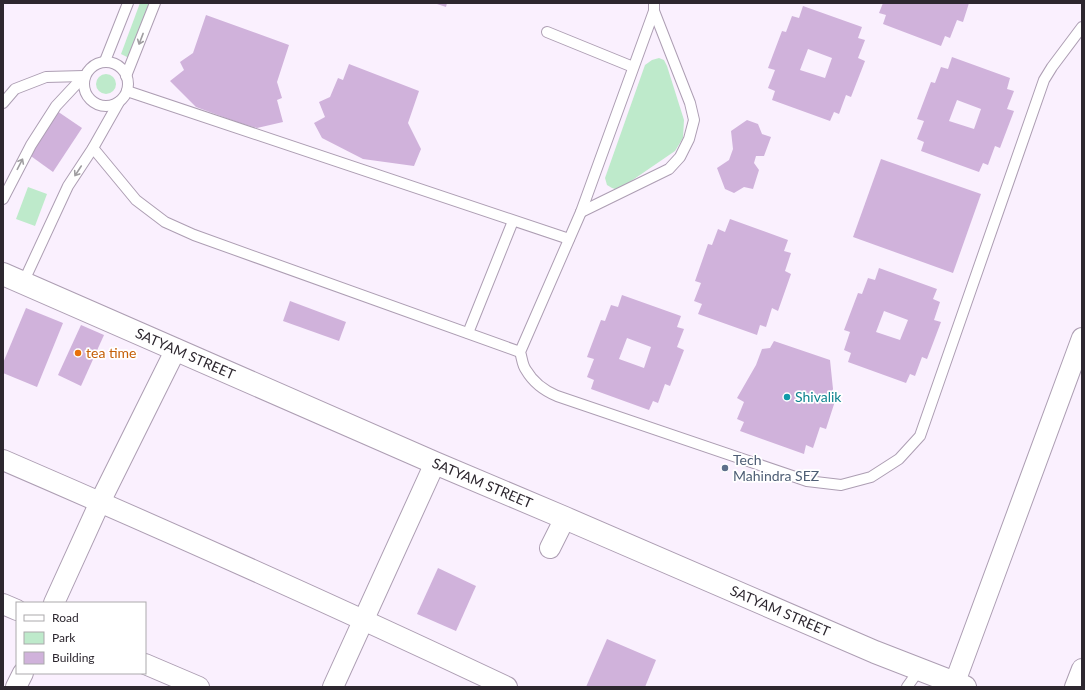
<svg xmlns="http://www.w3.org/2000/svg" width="1085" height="690" font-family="Lato,sans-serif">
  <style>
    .green { fill: #beeacb }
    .building { fill: #d0b2db; fill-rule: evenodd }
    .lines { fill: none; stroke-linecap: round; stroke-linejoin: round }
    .service-casing { stroke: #ad9eb3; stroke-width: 12 }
    .minor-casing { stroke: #ad9eb3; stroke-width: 22 }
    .tertiary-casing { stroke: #ad9eb3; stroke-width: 24 }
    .service { stroke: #fff; stroke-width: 10 }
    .minor { stroke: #fff; stroke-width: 20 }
    .tertiary { stroke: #fff; stroke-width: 22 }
    .oneway { stroke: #a09ea1 }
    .food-dot { fill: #e8710a; stroke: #fff; stroke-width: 1.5 }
    .culture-dot { fill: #0f9aa8; stroke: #fff; stroke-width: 1.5 }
    .service-dot { fill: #5c6f8a; stroke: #fff; stroke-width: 1.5 }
    .labels { text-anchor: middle; stroke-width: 3.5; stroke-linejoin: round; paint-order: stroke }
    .food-label { font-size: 14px; fill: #c56008; stroke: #fff; text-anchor: start }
    .street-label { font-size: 14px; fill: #2d272f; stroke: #fff }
    .culture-label { font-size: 14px; fill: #0d838f; stroke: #fff; text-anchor: start }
    .service-label { font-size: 14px; fill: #4e5e75; stroke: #fff; text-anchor: start }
  </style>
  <rect width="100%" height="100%" fill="#faf0fe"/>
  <g class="green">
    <polygon points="140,3 150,3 129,58 121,54"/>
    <polygon points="659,58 664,60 667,66 684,120 683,138 675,151 618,190 612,188 607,185 605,178 645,65 652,60"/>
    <circle cx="106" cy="84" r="10"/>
    <polygon points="28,187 47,194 35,226 16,219"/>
  </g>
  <g class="building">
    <polygon points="434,3 447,3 446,7"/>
    <polygon points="883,3 969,3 963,22 957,20 950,38 945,36 941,46 883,24 886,15 879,13"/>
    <path d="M 803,6 L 862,27 L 858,38 L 865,40 L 858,58 L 865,61 L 851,97 L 846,95 L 839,114 L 834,112 L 830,121 L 772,100 L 775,91 L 768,88 L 775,70 L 768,68 L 782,31 L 786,32 L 792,16 L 799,18 ZM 808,49 L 832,58 L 825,78 L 800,70 Z"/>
    <polygon points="206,15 289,45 277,82 282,98 277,100 283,122 257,128 237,122 196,107 170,81 184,70 180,62 193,53"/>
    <path d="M 952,57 L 1010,78 L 1007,89 L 1014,91 L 1007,109 L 1014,111 L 1000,148 L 995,146 L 988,165 L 983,163 L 979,172 L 921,151 L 924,142 L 917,139 L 924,121 L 917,119 L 931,82 L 935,83 L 941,67 L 948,69 ZM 957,100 L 981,109 L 974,129 L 949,121 Z"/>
    <polygon points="349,64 419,91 408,123 421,149 414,166 363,159 322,138 314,123 325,117 319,102 330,97 338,78 343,80"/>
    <polygon points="57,111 82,128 53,172 28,154"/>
    <polygon points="747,120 758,124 762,134 771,137 764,156 756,156 754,163 759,170 753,189 744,187 734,193 725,189 717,168 729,160 733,149 731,131"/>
    <polygon points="881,159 981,194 953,273 853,237"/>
    <polygon points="730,219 788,240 784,251 791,253 785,271 791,274 778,311 772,308 766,327 760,325 757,335 698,314 702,304 694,301 701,283 695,281 708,244 712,245 718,229 725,232"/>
    <path d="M 879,268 L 937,289 L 933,299 L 940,302 L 934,320 L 941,322 L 927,359 L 922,357 L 915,376 L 910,374 L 906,383 L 848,362 L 851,353 L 844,350 L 850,332 L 844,330 L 858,293 L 862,294 L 868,278 L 875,280 ZM 884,311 L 908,320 L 900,340 L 876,332 Z"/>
    <path d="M 622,295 L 681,316 L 677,327 L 684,329 L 677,347 L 684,350 L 670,386 L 665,384 L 658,403 L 653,401 L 649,410 L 591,389 L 594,380 L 587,377 L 594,359 L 587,357 L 601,320 L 605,321 L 611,305 L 618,307 ZM 627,338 L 651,347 L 644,368 L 619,359 Z"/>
    <polygon points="290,301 346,322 339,341 283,321"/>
    <polygon points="26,308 63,323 37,387 3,373 3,363"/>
    <polygon points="81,325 104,335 81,386 58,375"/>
    <polygon points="774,341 830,360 833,389 831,394 837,395 826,429 820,427 813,448 806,445 804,454 740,431 744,422 737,419 744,402 737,398 756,365 762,349 770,348"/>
    <polygon points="438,568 476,586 456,631 417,614"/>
    <polygon points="607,639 656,660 645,687 586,687"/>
  </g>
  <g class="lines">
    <defs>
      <g id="service">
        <path d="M 654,3 L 654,11 L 581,212 L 520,352 C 522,357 522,365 526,370 C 533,382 545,391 557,396 L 807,481 L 841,485 L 871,477 L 899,459 L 920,436 L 1044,80 L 1052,67 L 1082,27"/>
        <polyline points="547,32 633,67"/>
        <polyline points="105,61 128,3"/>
        <circle cx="106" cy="84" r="22"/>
        <polyline points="126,76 155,3"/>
        <polyline points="127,91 569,239"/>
        <polyline points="3,103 15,89 46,77 84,76"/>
        <polyline points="93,148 136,200 165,222 194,235 520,352"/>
        <polyline points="3,199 31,145 56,106 84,76"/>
        <polyline points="581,212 669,169 680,157 689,139 694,120 690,103 654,11"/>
        <polyline points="23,283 68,186 93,148 119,102"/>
        <polyline points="468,333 513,221"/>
        <polyline points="907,687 919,670"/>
      </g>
      <g id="minor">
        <path d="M 3,460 C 172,533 340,608 507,687"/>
        <polyline points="550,548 565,518"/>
        <polyline points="54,603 100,502 176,349"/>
        <polyline points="3,604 17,610"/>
        <polyline points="145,664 199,687"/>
        <polyline points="955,682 1082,338"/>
        <polyline points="16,687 23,673"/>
        <polyline points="333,687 435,463"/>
        <polyline points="1075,687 1082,669"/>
      </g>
      <g id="tertiary">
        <path id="s1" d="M 3,274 L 435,463 L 565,518 L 875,652 L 965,687"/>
      </g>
    </defs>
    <use href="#service" class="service-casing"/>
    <use href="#minor" class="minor-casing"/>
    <use href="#tertiary" class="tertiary-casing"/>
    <use href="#service" class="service"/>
    <use href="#minor" class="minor"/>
    <use href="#tertiary" class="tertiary"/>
  </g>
  <defs><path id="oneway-shaft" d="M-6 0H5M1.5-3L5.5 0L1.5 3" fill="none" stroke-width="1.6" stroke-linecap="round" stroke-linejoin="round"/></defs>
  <g class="oneway">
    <use href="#oneway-shaft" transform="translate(141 39) rotate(111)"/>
    <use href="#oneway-shaft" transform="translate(20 164) rotate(-63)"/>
    <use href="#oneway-shaft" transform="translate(78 171) rotate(123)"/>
  </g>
  <circle class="food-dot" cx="78" cy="353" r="4"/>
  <circle class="culture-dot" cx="787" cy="397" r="4"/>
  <circle class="service-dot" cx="725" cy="468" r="4"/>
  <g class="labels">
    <g class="food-label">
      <text x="86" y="358">tea time</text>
    </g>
    <g class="street-label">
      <text dy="5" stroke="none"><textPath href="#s1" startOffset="199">SATYAM STREET</textPath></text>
      <text dy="5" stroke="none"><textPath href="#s1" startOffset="523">SATYAM STREET</textPath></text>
      <text dy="5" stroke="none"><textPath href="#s1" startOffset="847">SATYAM STREET</textPath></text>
    </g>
    <g class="culture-label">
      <text x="795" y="402">Shivalik</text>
    </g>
    <g class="service-label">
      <text x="733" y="465">Tech<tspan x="733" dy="16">Mahindra SEZ</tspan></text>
    </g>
  </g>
  <rect width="1085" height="690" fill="none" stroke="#2d272f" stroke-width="8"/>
  <rect x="16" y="602" width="130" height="72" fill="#ffffff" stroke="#aba9ac"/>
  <rect x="24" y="615" width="20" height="6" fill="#ffffff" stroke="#aba9ac"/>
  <text x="52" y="622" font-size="12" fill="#2d272f">Road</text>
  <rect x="24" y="632" width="20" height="12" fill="#beeacb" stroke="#aba9ac"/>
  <text x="52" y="642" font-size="12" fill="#2d272f">Park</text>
  <rect x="24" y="652" width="20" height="12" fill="#d0b2db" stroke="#aba9ac"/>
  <text x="52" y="662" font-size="12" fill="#2d272f">Building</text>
</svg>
